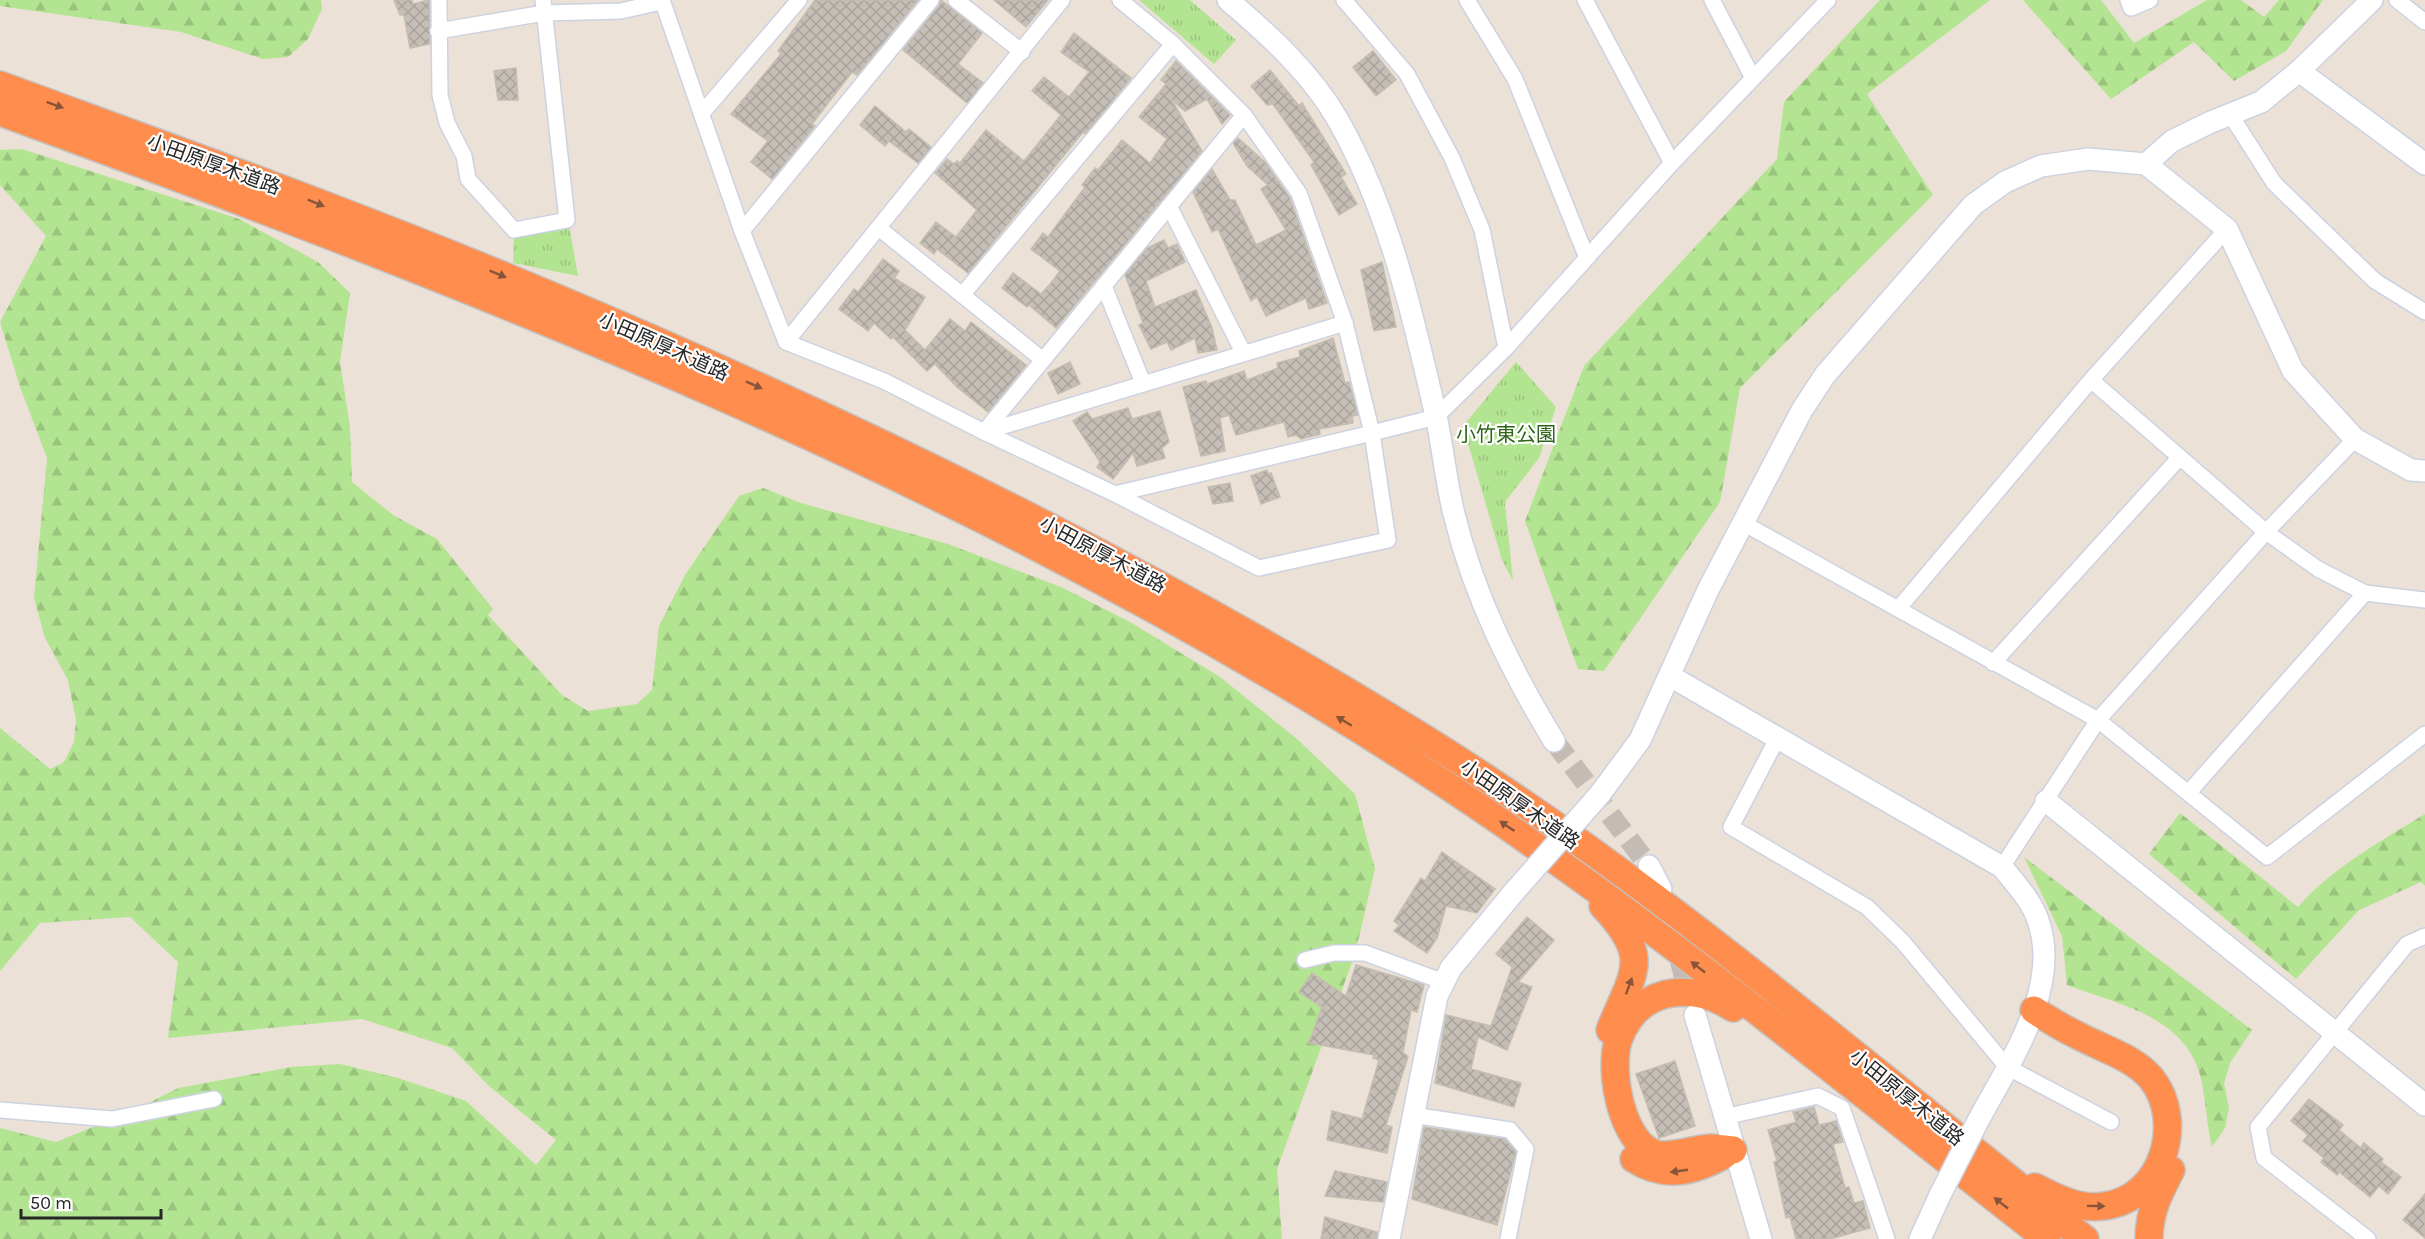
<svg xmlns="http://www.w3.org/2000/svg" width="2425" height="1239" font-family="Karla,'Noto Sans JP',sans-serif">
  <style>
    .forest { fill: url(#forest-firs) }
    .park { fill: url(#park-tufts) }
    .building { fill: url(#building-cross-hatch); stroke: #c5bdb1; stroke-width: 1.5 }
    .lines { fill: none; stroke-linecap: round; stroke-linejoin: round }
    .secondary-tunnel { stroke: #c4bcb4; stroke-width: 21; stroke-dasharray: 21 10; stroke-linecap: butt }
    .street-casing { stroke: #cdd2e1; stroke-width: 18 }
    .secondary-casing { stroke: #cdd2e1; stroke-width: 24 }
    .highway-casing { stroke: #c3c3c3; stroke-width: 30 }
    .street { stroke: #fff; stroke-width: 15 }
    .secondary { stroke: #fff; stroke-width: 21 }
    .highway { stroke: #ff8d4e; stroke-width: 27 }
    .secondary-bridge-casing { stroke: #cdd2e1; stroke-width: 24; stroke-linecap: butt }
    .secondary-bridge { stroke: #fff; stroke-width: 21 }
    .oneway { fill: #885539 }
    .labels { text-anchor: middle; stroke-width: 4.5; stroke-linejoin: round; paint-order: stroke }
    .street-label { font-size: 20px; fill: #272727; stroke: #fff }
    .park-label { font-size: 20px; fill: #2c6516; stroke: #fff }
  </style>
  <defs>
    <pattern id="forest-firs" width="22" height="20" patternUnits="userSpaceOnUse" patternTransform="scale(1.5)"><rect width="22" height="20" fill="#b3e491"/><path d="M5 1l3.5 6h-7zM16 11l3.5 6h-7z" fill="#9ac47d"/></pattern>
    <pattern id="park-tufts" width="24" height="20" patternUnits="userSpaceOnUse" patternTransform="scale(1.5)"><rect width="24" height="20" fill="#b3e491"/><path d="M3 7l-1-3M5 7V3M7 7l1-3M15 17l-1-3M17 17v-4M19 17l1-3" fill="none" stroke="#9ac47d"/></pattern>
    <pattern id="building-cross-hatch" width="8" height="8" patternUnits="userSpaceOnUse" patternTransform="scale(1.5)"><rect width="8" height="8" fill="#c5beb7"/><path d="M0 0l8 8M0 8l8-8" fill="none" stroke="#a9a39d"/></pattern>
  </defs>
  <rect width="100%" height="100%" fill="#ebe1d7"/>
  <g class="forest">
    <polygon points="0,0 321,0 322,9 308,39 288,57 263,59 181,32 0,6"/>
    <polygon points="1880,0 1990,0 1867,94 1933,195 1740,388 1720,502 1604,671 1578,669 1525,521 1584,366 1777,159 1784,102"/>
    <polygon points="2023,0 2101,0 2134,43 2207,0 2241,0 2264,17 2279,0 2323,0 2286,51 2234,81 2194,42 2111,99"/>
    <polygon points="22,149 239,219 318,262 350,293 340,362 350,427 352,482 393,515 437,539 493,609 488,615 562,695 588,711 637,704 652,690 659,626 685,575 739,496 763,488 801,503 948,544 1061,587 1130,622 1220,677 1297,739 1355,794 1375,869 1355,954 1277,1169 1282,1239 0,1239 0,1128 56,1142 135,1110 178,1088 291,1067 340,1064 398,1078 466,1101 536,1165 556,1140 490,1087 452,1048 362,1019 168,1038 178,962 130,917 40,923 0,971 0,728 50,769 64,762 74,742 76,720 68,680 45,638 34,598 47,458 20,387 0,322 46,236 0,185 0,150"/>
    <path d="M 2180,813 L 2298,907 C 2332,868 2381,841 2425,814 L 2425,886 L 2421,882 L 2359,910 L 2296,979 L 2149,854 Z"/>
    <path d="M 2024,857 L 2252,1030 L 2230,1063 L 2224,1083 L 2229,1108 L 2225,1128 L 2212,1147 C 2207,1126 2206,1104 2202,1083 C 2189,1017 2121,1005 2067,985 L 2062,936 Z"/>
  </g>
  <g class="park">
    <polygon points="1139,0 1190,0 1236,40 1214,64"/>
    <polygon points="569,225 578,276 513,263 514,235"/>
    <polygon points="1516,362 1556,407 1539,458 1505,502 1513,581 1502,560 1463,426"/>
  </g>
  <g class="building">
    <polygon points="394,0 412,0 413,4 429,0 430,44 410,48 404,15 400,15"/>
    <polygon points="815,0 918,0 857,75 852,72 812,124 815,126 772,179 751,162 768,141 731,114 781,54 778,51"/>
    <polygon points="941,0 982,33 958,64 983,83 967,103 903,50 939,6"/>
    <polygon points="994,0 1048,0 1026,27"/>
    <polygon points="1074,33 1131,78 1085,134 1083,132 968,273 937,249 934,254 920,243 936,222 956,237 977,210 935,173 947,159 954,164 957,161 960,163 986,130 1024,161 1061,115 1032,91 1044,77 1069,97 1089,72 1061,52"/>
    <polygon points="1373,51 1396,80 1376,96 1353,67"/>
    <polygon points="1176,61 1230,115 1222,124 1207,99 1185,111 1171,99 1202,151 1056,328 1029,305 1027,307 1002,288 1013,273 1041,294 1051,283 1060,271 1031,249 1043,233 1048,237 1085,187 1082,185 1095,168 1098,170 1122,140 1150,163 1167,139 1139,117 1166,84 1161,80"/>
    <polygon points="516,68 518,100 498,100 494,71"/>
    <polygon points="1270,70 1299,106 1302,103 1346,174 1341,177 1357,204 1339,215 1311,165 1314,162 1273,104 1267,105 1251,86"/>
    <polygon points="875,106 906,132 909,129 931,147 918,163 889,141 885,146 860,125"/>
    <polygon points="1238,138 1265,162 1290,198 1327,303 1309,309 1306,298 1266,316 1257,297 1251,301 1218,229 1212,232 1193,192 1212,169 1230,200 1235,200 1256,245 1286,230 1261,189 1268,185 1247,166 1233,143"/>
    <polygon points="1164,240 1168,248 1177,244 1185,262 1146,281 1155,307 1196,290 1212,328 1217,350 1198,353 1195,338 1171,350 1167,342 1151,349 1139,325 1143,323 1125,275 1147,248"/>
    <polygon points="883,259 899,271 894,278 925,297 905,330 925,350 950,319 965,331 971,322 1026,365 988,412 957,387 935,364 927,371 893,337 891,339 874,323 868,331 839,309 854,289 858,292"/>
    <polygon points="1382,262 1396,327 1374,331 1361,270"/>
    <polygon points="1333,338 1345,383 1349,382 1358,415 1352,416 1353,423 1319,429 1320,434 1301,439 1296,435 1288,437 1284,422 1236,435 1229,415 1220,418 1225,451 1201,456 1183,387 1206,381 1207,384 1244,371 1247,380 1278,368 1277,363 1300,357 1299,351"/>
    <polygon points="1070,362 1080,384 1058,394 1048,373"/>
    <polygon points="1128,408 1132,419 1160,411 1169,442 1162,448 1165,458 1137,466 1133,453 1113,479 1097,467 1100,462 1073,421 1087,412 1092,419"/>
    <polygon points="1267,470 1268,474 1271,473 1280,497 1261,504 1251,476"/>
    <polygon points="1230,483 1233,501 1213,504 1208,487"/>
    <polygon points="1442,852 1495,889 1477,913 1446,906 1437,938 1427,953 1394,931 1399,925 1394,921 1421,878 1425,881"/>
    <polygon points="1527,917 1554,940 1518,982 1532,987 1507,1050 1478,1037 1471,1069 1521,1083 1514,1107 1435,1083 1446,1015 1491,1026 1512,967 1496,954"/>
    <polygon points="1356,965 1424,985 1417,1012 1411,1010 1403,1053 1408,1056 1406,1063 1386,1125 1392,1127 1387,1153 1327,1140 1332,1111 1362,1119 1379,1060 1373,1058 1374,1055 1309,1043 1322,1007 1299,992 1312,973 1346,996"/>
    <polygon points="1675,1061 1695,1126 1659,1138 1636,1074"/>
    <polygon points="2309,1099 2343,1125 2339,1130 2361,1148 2364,1143 2383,1159 2381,1162 2401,1177 2388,1194 2379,1186 2370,1197 2339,1172 2337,1175 2321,1162 2324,1158 2303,1141 2308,1135 2291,1121"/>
    <polygon points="1814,1107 1819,1125 1836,1121 1843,1142 1833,1144 1845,1188 1849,1187 1854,1203 1863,1201 1870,1228 1830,1239 1796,1239 1790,1217 1786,1218 1774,1162 1777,1161 1768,1130 1796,1122 1793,1112"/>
    <polygon points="1424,1127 1505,1139 1516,1152 1497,1225 1412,1199"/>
    <polygon points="1335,1171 1387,1182 1383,1202 1325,1196"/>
    <polygon points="2425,1194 2425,1238 2403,1220"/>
    <polygon points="1325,1217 1377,1232 1377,1239 1321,1239"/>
  </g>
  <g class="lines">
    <g class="secondary-tunnel">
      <polyline points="1554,741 1649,866"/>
      <polyline points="1664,899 1692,1005"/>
    </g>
    <defs>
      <g id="street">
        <polyline points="439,0 440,95 447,123 464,156 468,179 514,230 567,220 543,0"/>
        <polyline points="662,0 742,231 786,342 1062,0"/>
        <polyline points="956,0 1022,52"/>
        <polyline points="1120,0 1173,44 1244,115 1299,193 1345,323 1372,433 1436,417 1506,348 1672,163 1828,0"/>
        <polyline points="1344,0 1407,74 1452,158 1482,230 1506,348"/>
        <polyline points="1467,0 1515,79 1587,258"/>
        <polyline points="1585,0 1672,163"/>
        <polyline points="1712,0 1753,78"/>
        <polyline points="2128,0 2131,8 2150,0"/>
        <polyline points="2397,0 2425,22"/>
        <polyline points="438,31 544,13 621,11 661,2"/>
        <polyline points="703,112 799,0"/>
        <polyline points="2230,114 2274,183 2375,281 2425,312"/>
        <polyline points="1169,206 1243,352"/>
        <polyline points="880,229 1043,360"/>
        <polyline points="742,231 931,0"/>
        <polyline points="1104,286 1143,383"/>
        <polyline points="962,295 1173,44"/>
        <polyline points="786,342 884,381 984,432 1345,323"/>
        <polyline points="2091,380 2266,532 2318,569 2365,593 2425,600"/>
        <polyline points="1115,494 1372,433 1388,540 1259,568 1115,494 984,432 1244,115"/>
        <polyline points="1743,523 2098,720 2267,857 2425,734"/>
        <polyline points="1898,609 2091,380 2227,229"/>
        <polyline points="1993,663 2180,457"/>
        <polyline points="1778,737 1731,827 1867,907 1903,942 2007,1067 2111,1122"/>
        <polyline points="2190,791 2365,593"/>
        <polyline points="2002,867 2098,720 2266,532 2355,439"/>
        <polyline points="1305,960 1334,953 1365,953 1444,982"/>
        <polyline points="0,1110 112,1119 214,1099"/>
        <polyline points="1413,1115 1510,1130 1526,1149 1508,1239"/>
        <polyline points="1724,1117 1818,1096 1842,1108 1887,1239"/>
        <polyline points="2368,1239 2264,1158 2258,1127 2407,944 2425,936"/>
      </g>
      <g id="secondary">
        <path d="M 1228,0 C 1269,35 1311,73 1338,120 C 1389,210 1413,315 1436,416 C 1443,448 1446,482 1454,514 C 1474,596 1511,670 1554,741"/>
        <polyline points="2299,71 2425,164"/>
        <polyline points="2146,164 2172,141 2211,122 2261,102 2299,71 2372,0"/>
        <path d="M 1670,676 L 2002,867 C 2015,883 2031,900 2038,920 C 2062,988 2009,1063 1978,1121"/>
        <polyline points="1600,794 1640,740 1708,590 1802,410 1825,375 1973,205 2005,182 2041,166 2088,159 2146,164 2227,229 2293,371 2355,439 2411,470 2425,471"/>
        <polyline points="2046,801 2425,1105"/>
        <polyline points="1649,866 1661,889"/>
        <polyline points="1695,1015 1761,1239"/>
        <polyline points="1389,1239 1437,996 1451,968 1514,892"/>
        <polyline points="1920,1239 1940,1195"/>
      </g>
      <g id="highway">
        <path d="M 0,85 C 185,153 370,219 552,296 C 852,422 1145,565 1422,737 C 1656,882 1869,1069 2085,1239"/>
        <path d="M 0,112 C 487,290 977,481 1414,764 C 1636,907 1839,1077 2047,1239"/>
        <path d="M 1603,906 C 1653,959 1633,972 1610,1030"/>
        <path d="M 2034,1010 C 2048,1019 2062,1028 2077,1035 C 2101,1048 2133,1057 2151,1078 C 2186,1121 2163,1199 2104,1206 C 2080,1210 2056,1198 2035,1187"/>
        <path d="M 1733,1150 C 1725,1149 1718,1148 1710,1148 C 1694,1149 1671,1158 1656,1154 C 1621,1143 1609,1071 1618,1041 C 1636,988 1690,980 1733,1008"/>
        <path d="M 1634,1159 C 1665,1179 1693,1172 1724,1155"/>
        <path d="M 2149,1239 C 2149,1212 2159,1193 2171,1170"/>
      </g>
    </defs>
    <use href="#street" class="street-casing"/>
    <use href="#secondary" class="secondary-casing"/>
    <use href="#highway" class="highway-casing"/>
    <use href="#street" class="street"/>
    <use href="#secondary" class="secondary"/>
    <use href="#highway" class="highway"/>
    <defs>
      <g id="secondary-bridge">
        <polyline points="1514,892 1600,794"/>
        <polyline points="1940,1195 1978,1121"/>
      </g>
    </defs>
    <use href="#secondary-bridge" class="secondary-bridge-casing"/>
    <use href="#secondary-bridge" class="secondary-bridge"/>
  </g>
  <defs><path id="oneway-solid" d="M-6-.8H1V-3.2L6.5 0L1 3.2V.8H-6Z" transform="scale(1.5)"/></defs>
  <g class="oneway">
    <use href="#oneway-solid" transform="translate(55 105) rotate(20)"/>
    <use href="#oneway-solid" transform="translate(316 203) rotate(22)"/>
    <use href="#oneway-solid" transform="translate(498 274) rotate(22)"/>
    <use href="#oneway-solid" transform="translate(754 385) rotate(24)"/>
    <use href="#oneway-solid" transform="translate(1344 721) rotate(-149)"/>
    <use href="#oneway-solid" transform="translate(1507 826) rotate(-146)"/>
    <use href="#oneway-solid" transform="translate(1698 967) rotate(-142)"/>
    <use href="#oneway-solid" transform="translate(1629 986) rotate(-70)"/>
    <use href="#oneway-solid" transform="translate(1679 1171) rotate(172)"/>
    <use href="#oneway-solid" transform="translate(2001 1203) rotate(-142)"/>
    <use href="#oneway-solid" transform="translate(2096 1206) rotate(1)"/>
  </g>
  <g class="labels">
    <g class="street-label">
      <text transform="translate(214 164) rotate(20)" y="7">小田原厚木道路</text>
      <text transform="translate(664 346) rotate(24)" y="7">小田原厚木道路</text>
      <text transform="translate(1103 554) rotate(28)" y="7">小田原厚木道路</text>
      <text transform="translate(1520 804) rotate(35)" y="7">小田原厚木道路</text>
      <text transform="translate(1907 1097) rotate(39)" y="7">小田原厚木道路</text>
    </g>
    <g class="park-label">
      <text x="1506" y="441">小竹東公園</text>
    </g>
  </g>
  <path d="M21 1209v9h140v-9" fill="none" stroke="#272727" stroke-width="3"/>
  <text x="30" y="1209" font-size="18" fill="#272727" stroke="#ffffff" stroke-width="4.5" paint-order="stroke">50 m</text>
</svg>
